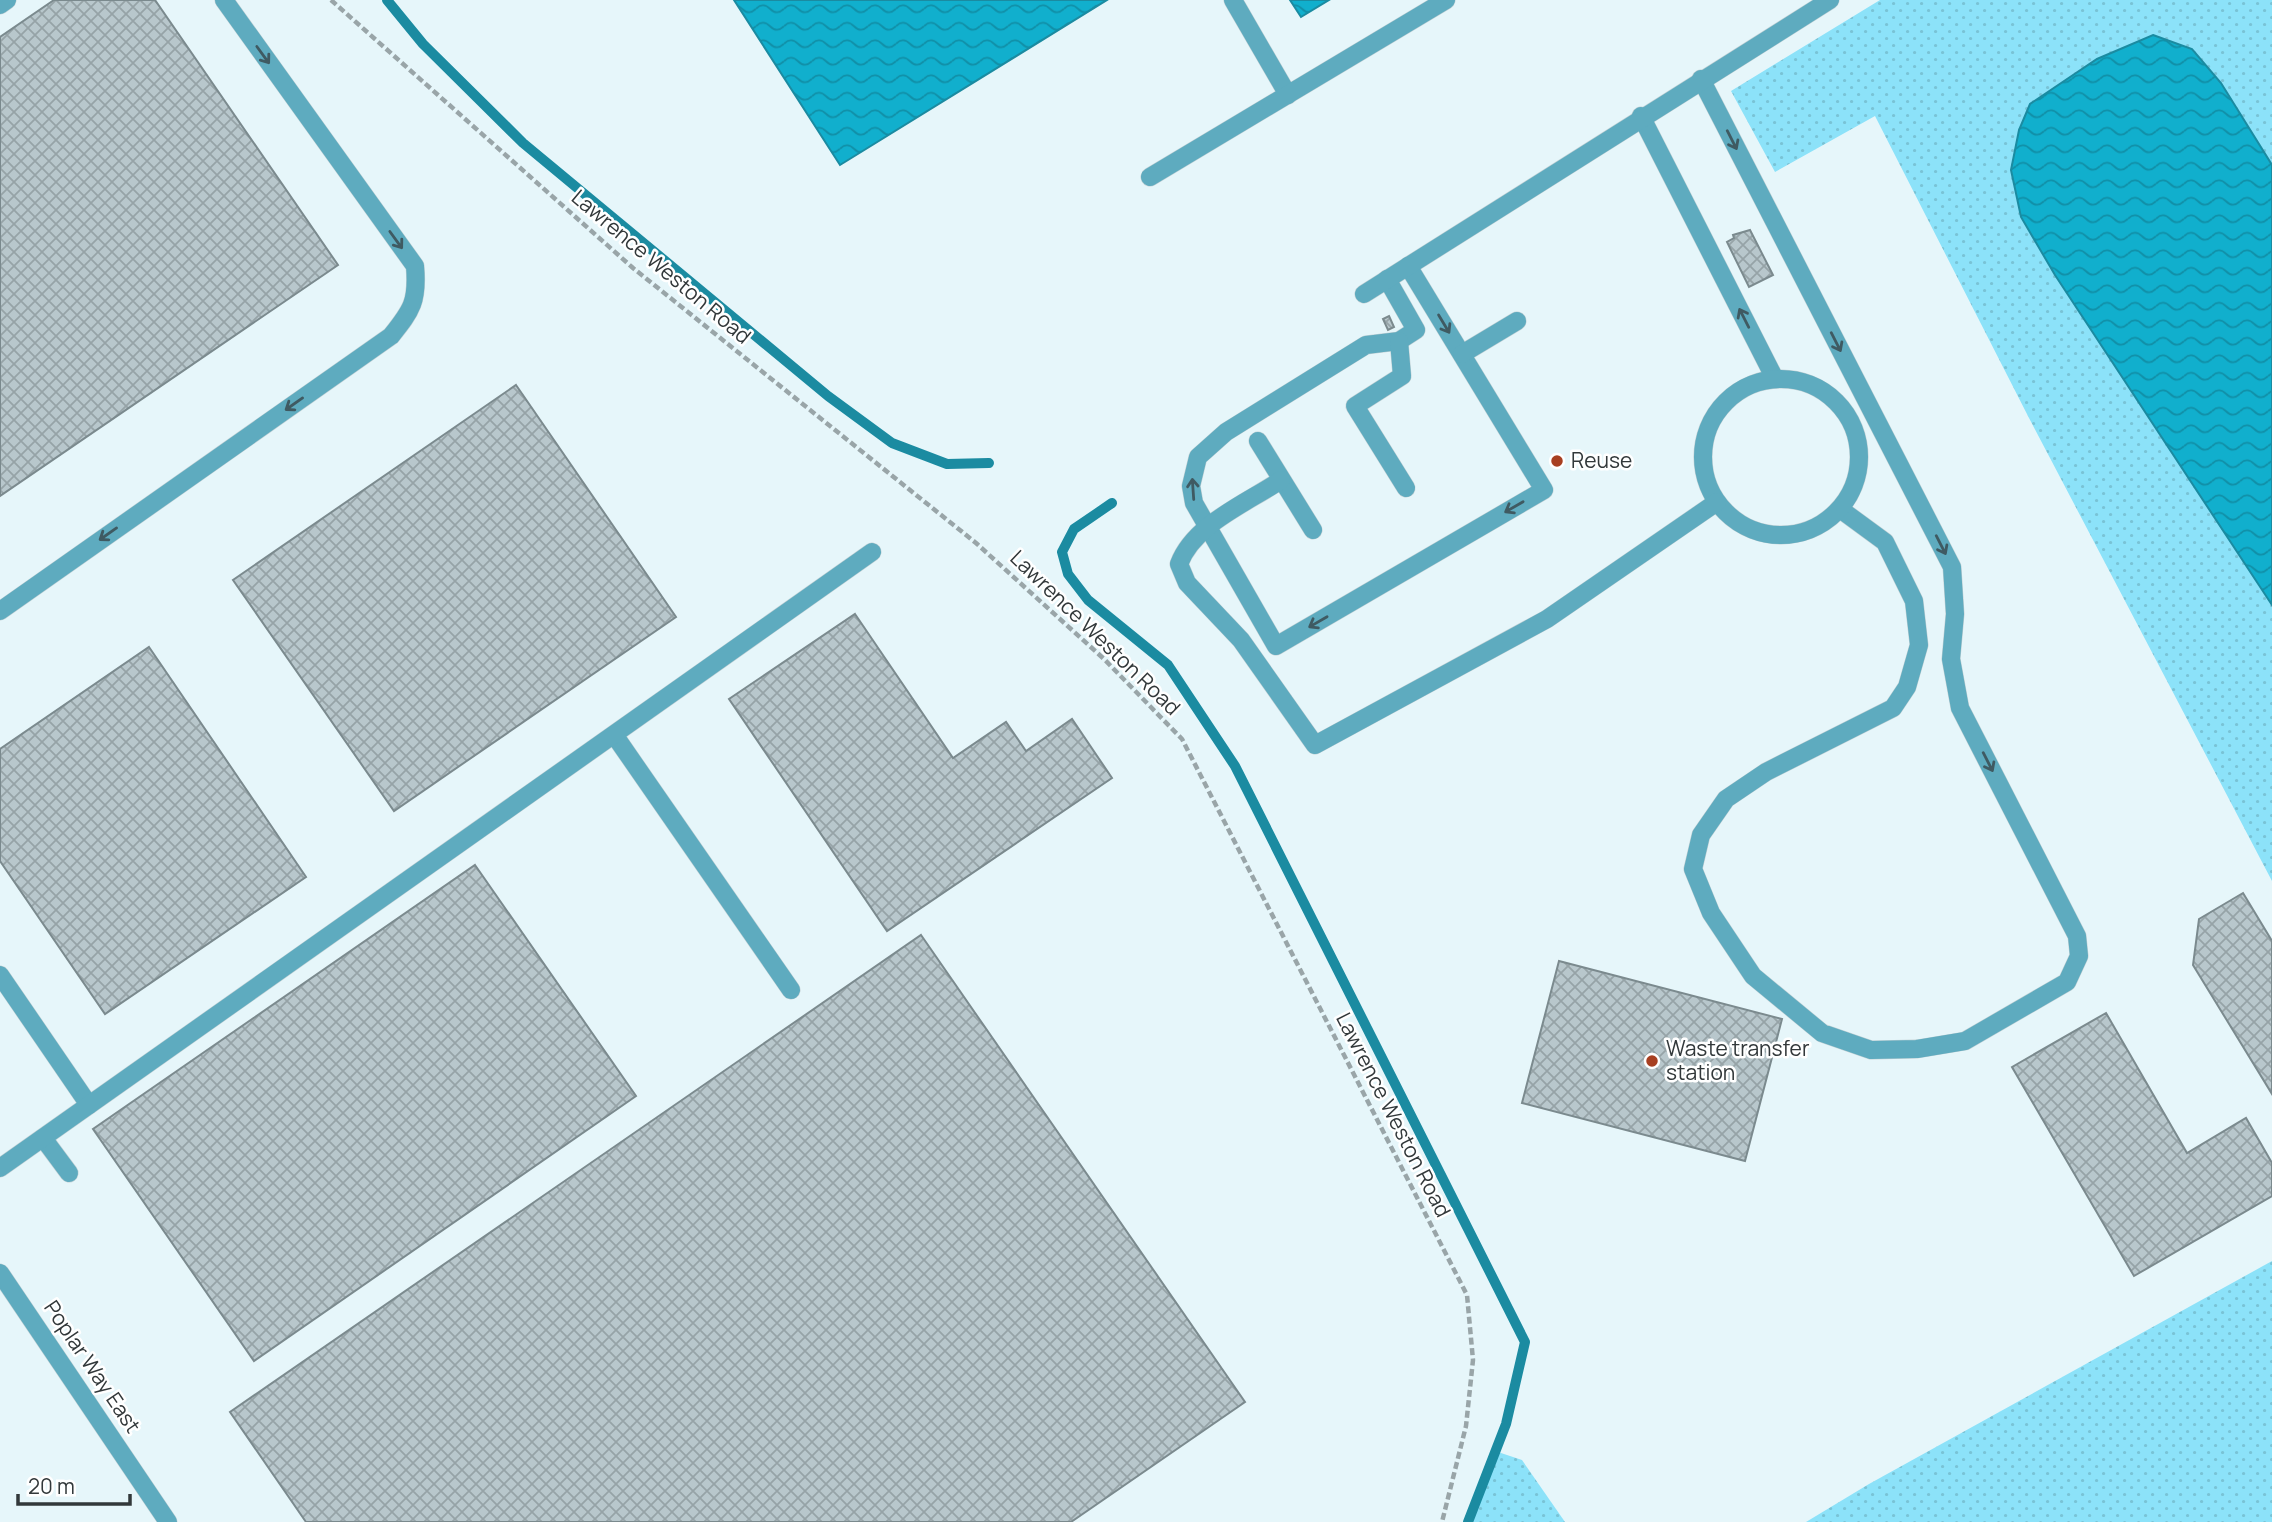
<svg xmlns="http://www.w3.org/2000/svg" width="2272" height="1522" font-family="Manrope,sans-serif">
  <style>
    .grass { fill: url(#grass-dots) }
    .water { fill: url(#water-waves); stroke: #1b8ba1; stroke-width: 2 }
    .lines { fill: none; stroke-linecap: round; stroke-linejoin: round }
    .stream { stroke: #1b8ba1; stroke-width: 10 }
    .building { fill: url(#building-cross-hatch); stroke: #7b8a8e; stroke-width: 2 }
    .lane-casing { stroke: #c2d0d4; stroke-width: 19 }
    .street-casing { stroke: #c2d0d4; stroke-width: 19 }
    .path { stroke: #99a5a8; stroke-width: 4.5; stroke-dasharray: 7 3.5; stroke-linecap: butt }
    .lane { stroke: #5eabbf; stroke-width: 18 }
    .street { stroke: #5eabbf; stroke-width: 18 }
    .oneway { stroke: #3f5a62 }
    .poi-dot { fill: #a73f21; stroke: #fff; stroke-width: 2.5 }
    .labels { text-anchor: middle; stroke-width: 5; stroke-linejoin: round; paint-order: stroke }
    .street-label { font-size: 21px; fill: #32383a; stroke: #fff }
    .poi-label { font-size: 21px; fill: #32383a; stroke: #fff; text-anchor: start }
  </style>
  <defs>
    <pattern id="grass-dots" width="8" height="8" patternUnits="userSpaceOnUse" patternTransform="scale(1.75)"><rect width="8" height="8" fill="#8ce2f9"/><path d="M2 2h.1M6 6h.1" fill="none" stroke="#79c3d6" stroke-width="1.8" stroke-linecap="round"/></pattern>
    <pattern id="water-waves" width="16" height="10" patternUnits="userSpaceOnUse" patternTransform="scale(1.75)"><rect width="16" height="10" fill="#11afcd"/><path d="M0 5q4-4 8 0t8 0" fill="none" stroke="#118fa7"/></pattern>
    <pattern id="building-cross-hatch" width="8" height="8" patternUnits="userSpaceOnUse" patternTransform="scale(1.75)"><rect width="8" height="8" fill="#b8c7cc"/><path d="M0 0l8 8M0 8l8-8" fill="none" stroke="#96a3a7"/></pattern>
  </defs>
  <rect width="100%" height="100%" fill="#e6f6fa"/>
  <g class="grass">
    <polygon points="1880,0 2272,0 2272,165 2221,83 2192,49 2153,35 2055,275 2272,605 2272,881 2029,418 1875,116 1775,172 1731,91"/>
    <polygon points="2272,1261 2272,1522 1806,1522 1869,1484"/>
    <polygon points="1495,1451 1522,1460 1565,1522 1468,1522"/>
  </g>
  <g class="water">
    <polygon points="734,0 1107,0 840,165"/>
    <polygon points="1290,0 1329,0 1301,17"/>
    <polygon points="2153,35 2192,49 2221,83 2272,165 2272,605 2055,275 2021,217 2011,170 2019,130 2030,104 2097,59"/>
  </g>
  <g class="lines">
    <g class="stream">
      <polyline points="387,0 423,44 523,143 828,396 892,443 947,464 989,463"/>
      <polyline points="1112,503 1074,529 1062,552 1068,574 1088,600 1168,665 1235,766 1525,1342 1506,1424 1468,1522"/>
    </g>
  </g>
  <g class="building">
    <polygon points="54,0 155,0 338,265 0,496 0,37"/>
    <polygon points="1750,230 1773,275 1749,287 1727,242 1734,238 1733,235"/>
    <polygon points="1389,316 1394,327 1388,330 1383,319"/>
    <polygon points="516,385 676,617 394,811 233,580"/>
    <polygon points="855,614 953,758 1006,722 1026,751 1072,719 1112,778 887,931 729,699"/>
    <polygon points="149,647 306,877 105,1014 0,861 0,749"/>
    <polygon points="475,865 636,1096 254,1361 93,1129"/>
    <polygon points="2243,893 2272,941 2272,1094 2193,965 2199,919"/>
    <polygon points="921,935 1245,1402 1071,1522 306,1522 230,1412"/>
    <polygon points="1559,961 1782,1019 1745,1161 1522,1103"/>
    <polygon points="2106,1013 2187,1153 2246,1118 2272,1163 2272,1196 2134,1276 2012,1067"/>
  </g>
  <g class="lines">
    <defs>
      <g id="lane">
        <polyline points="1233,0 1288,95"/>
        <polyline points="0,5 7,0"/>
        <polyline points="1701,79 1952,567 1955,614 1951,659 1960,708 2077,936 2079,956 2067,982 1965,1041 1917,1049 1871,1050 1822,1033 1753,976 1711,913 1693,869 1701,835 1726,799 1766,772 1893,708 1907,687 1919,645 1914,601 1885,542 1840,509"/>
        <polyline points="1641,116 1775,379"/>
        <polyline points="1150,177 1446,0"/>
        <polyline points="1387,279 1416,330 1399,341 1366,345 1226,432 1198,457 1191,486 1194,503 1276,646 1544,490 1408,266"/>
        <polyline points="1399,341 1402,376 1355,406 1406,488"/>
        <polyline points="1462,354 1517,321"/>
        <circle cx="1781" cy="457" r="78"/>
        <polyline points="1258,441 1313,530"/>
        <path d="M 1281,480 C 1247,503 1194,524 1179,564 L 1187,583 L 1241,640 L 1315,745 L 1547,619 L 1717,502"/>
        <path d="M 0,611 L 391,336 C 412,310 418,301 415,266 L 224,0"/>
        <polyline points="615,736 791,990"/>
        <polyline points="0,975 89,1105"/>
        <polyline points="43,1138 69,1173"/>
        <polyline points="0,1168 872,552"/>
      </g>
      <g id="street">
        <polyline points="1364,294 1830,0"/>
        <polyline points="0,1273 168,1522"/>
      </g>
    </defs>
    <use href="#lane" class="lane-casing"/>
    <use href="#street" class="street-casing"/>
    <polyline class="path" points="331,0 633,268 976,543 1104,659 1182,739 1467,1295 1473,1360 1466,1426 1442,1522"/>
    <use href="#lane" class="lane"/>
    <use href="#street" class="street"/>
  </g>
  <defs><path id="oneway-shaft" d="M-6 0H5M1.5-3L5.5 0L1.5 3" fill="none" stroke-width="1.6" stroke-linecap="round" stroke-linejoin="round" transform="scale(1.75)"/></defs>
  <g class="oneway">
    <use href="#oneway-shaft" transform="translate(263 55) rotate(54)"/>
    <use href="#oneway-shaft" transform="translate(1732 140) rotate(63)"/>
    <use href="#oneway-shaft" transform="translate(396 240) rotate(54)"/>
    <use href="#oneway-shaft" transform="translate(1744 318) rotate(-117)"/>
    <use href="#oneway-shaft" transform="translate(1444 324) rotate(59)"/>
    <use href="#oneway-shaft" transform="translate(1836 342) rotate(63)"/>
    <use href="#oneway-shaft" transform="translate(294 404) rotate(145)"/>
    <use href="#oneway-shaft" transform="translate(1193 489) rotate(-94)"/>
    <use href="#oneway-shaft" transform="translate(1514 507) rotate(150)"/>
    <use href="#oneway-shaft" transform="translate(108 534) rotate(145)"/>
    <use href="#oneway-shaft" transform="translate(1941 545) rotate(63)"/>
    <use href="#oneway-shaft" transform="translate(1318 622) rotate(150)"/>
    <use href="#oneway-shaft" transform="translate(1988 762) rotate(63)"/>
  </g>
  <g class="poi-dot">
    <circle cx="1557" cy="461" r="7"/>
    <circle cx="1652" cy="1061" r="7"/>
  </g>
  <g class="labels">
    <g class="street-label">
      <text transform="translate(661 267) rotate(40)" y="7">Lawrence Weston Road</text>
      <text transform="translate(1095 633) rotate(44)" y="7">Lawrence Weston Road</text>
      <text transform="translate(1393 1115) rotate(63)" y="7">Lawrence Weston Road</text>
      <text transform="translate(92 1367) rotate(56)" y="7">Poplar Way East</text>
    </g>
    <g class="poi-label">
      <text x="1571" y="468">Reuse</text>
      <text x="1666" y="1056">Waste transfer<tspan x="1666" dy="24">station</tspan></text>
    </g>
  </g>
  <path d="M18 1494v10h112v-10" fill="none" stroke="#32383a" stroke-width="3.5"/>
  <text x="28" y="1494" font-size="21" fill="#32383a" stroke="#ffffff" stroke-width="5" paint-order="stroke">20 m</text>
</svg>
